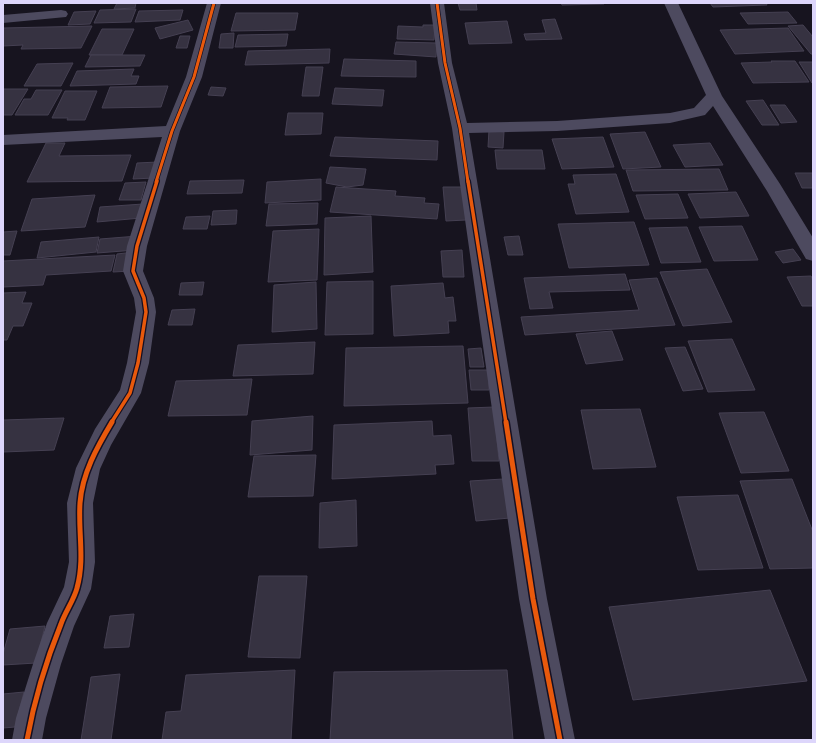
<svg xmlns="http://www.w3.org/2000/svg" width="816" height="743" font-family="'Sofia Sans Condensed',sans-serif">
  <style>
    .building { fill: #363241; stroke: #454052 }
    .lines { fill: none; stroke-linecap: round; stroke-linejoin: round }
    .street { fill: #4d4a5f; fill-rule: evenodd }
    .cycleway-far2-casing { stroke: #151023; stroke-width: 4.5 }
    .cycleway-far1-casing { stroke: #151023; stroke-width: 6 }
    .cycleway-casing { stroke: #151023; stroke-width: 8 }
    .cycleway-far2 { stroke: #e8590c; stroke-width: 3 }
    .cycleway-far1 { stroke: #e8590c; stroke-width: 3.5 }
    .cycleway { stroke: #e8590c; stroke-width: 5 }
  </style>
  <rect width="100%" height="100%" fill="#17141f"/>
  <g class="building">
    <polygon points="117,3 136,3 135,8 114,9"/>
    <polygon points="458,3 476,3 477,10 460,10"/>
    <polygon points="561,3 604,3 604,4 562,5"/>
    <polygon points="710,3 766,3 767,5 713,7"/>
    <polygon points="136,9 131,22 94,23 100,10"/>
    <polygon points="183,10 180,20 135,22 139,11"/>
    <polygon points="96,11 90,24 68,25 74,12"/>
    <polygon points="788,12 797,23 748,24 740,13"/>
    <polygon points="236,13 298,13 295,30 231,31"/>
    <polygon points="555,19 562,39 526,40 524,34 546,33 542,20"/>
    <polygon points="188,20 193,30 160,39 155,28"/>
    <polygon points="507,21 512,43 469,44 465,23"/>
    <polygon points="423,25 435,25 434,40 397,39 398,26 423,27"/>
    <polygon points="803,25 813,37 813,54 811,54 788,26"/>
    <polygon points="92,26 81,48 21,49 23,45 3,46 3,28"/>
    <polygon points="788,28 804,51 735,54 720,30"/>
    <polygon points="102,29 134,29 122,55 89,55"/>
    <polygon points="234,33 233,48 219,48 221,34"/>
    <polygon points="288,34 286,46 235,47 238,35"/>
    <polygon points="180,36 190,36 187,48 176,48"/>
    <polygon points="396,42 437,43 436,57 394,54"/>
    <polygon points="330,49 329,63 245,65 248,51"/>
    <polygon points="91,55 145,55 140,66 85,67"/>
    <polygon points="344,59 416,61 416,77 341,76"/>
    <polygon points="771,61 795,61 809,82 753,83 741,63 772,62"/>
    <polygon points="799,62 813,62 813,83 812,83"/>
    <polygon points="73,63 61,86 24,86 37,64"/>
    <polygon points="306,67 323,67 319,96 302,96"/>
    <polygon points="134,69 131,76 139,76 136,84 70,86 77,71"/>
    <polygon points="168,86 161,107 102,108 110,87"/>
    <polygon points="211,87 226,88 223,96 208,95"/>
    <polygon points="335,88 384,90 382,106 332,104"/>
    <polygon points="3,89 28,89 12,115 3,115"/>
    <polygon points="36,90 62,90 48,115 15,115 24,99 31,99"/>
    <polygon points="65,91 97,91 85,120 67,120 68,118 52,118"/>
    <polygon points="763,100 779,125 762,125 746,101"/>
    <polygon points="770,105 785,105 797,122 781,123"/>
    <polygon points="288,113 323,113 321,134 285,135"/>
    <polygon points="489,130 504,132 503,148 488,147"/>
    <polygon points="645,132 661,167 623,169 610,134"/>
    <polygon points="335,137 438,141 437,160 330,156"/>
    <polygon points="603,137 614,167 562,169 552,139"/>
    <polygon points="46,143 65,143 59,156 131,155 122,181 27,182"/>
    <polygon points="710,143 723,165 685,167 673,145"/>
    <polygon points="495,150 542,150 545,169 497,169"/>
    <polygon points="158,162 154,178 133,179 137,163"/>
    <polygon points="330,167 366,169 363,185 347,187 326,183"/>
    <polygon points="719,169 728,190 633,191 626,170"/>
    <polygon points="795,173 813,173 813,188 802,188"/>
    <polygon points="616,174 629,212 576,214 568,184 575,184 573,175"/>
    <polygon points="321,179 321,200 265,203 267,182"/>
    <polygon points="244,180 242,193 187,194 190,181"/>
    <polygon points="146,182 141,200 119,200 125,183"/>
    <polygon points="336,187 396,191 395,196 425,198 424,203 439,204 437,219 330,212"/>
    <polygon points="443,187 462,187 466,220 446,221"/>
    <polygon points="736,192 749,216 700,218 688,194"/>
    <polygon points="678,194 688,218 645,219 636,195"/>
    <polygon points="95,195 85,227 21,231 32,199"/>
    <polygon points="318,203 317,224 266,226 269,204"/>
    <polygon points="143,204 141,218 97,222 100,207"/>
    <polygon points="237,210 236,224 211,225 213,211"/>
    <polygon points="210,216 207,229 183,229 186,217"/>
    <polygon points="371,216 373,272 324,275 325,218"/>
    <polygon points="634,222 649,265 569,268 558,224"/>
    <polygon points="742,226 758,260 714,261 699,227"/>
    <polygon points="687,227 701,262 661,263 649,228"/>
    <polygon points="319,229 317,280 268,282 273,231"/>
    <polygon points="17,231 10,255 3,255 3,232"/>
    <polygon points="138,236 136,250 97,253 100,239"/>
    <polygon points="519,236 523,255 508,255 504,237"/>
    <polygon points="99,237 96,252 37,258 41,242"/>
    <polygon points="793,249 801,260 783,263 775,252"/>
    <polygon points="462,250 464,277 443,277 441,251"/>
    <polygon points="134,252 131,271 113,272 117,254"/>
    <polygon points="115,255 111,271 46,275 43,285 3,287 3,261"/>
    <polygon points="707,269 732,322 683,326 660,272"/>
    <polygon points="625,274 630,290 549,292 553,308 530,309 524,278"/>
    <polygon points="811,276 813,280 813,306 802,306 787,277"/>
    <polygon points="657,278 675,325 525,335 521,317 639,310 629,280"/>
    <polygon points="373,281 373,334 325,335 327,282"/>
    <polygon points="204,282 202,295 179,295 181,283"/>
    <polygon points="316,282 317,329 272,332 274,285"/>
    <polygon points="443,283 445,298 453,297 456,321 448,321 449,333 394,336 391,286"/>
    <polygon points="26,292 22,303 32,303 23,326 13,326 7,340 3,340 3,293"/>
    <polygon points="195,309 192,325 168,325 172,310"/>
    <polygon points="612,331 623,360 586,364 576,334"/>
    <polygon points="732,339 755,390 708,392 688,341"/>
    <polygon points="315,342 313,374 233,376 238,345"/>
    <polygon points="463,346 468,403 344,406 346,348"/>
    <polygon points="685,347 703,389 683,391 665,348"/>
    <polygon points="481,348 484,367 470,367 468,349"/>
    <polygon points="469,370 488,370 489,390 471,390"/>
    <polygon points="252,379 247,415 168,416 176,381"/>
    <polygon points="494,407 499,461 472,461 468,408"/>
    <polygon points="640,409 656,467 593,469 581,410"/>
    <polygon points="764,412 789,471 741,473 719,413"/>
    <polygon points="313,416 312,450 250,455 252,421"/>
    <polygon points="64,418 54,450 3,452 3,420"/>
    <polygon points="432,421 433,436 451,435 454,464 435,465 436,474 332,479 334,425"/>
    <polygon points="316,455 313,496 248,497 254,456"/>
    <polygon points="503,479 510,518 476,521 470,481"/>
    <polygon points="792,479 813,532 813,568 770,569 740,481"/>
    <polygon points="738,495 763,568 698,570 677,497"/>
    <polygon points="356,500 357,546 319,548 320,503"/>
    <polygon points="259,576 307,576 300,658 248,657"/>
    <polygon points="770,590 807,681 633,700 609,607"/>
    <polygon points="134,614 129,647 104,648 110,616"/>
    <polygon points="45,626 36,663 3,665 3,654 10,629"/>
    <polygon points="295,670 291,740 162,740 166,712 181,711 186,675"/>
    <polygon points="507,670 513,740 330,740 334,672"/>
    <polygon points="120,674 111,740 81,740 91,677"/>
    <polygon points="24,692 15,727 3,728 3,694"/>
  </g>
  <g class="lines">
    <g class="street">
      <polygon points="207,3 221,3 202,77 180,131 147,246 143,271 154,298 156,312 149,363 141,393 111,445 100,469 93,503 95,562 91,589 74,626 61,664 46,718 42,740 12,740 16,718 33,664 47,623 64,587 69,562 67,503 76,468 95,429 120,390 127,363 136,312 134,298 123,271 127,246 162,137 3,145 3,135 166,126 186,77"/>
      <polygon points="430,3 444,3 452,63 467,123 557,121 670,113 694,108 706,95 664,3 678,3 722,96 780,184 813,238 813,261 806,259 767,191 713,106 705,115 670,123 557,131 469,133 547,599 575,740 545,740 519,599 452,128 438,63"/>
      <polygon points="61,10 66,11 68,14 66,17 3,23 3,15"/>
    </g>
    <defs>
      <g id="cycleway-far2">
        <polyline points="437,3 445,63 460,128 468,182"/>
        <polyline points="156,182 172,131 194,77 214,3"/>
      </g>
      <g id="cycleway-far1">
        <polyline points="468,181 506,423"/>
        <polyline points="111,423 130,393 138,363 146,312 144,298 133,271 137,246 157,181"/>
      </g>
      <g id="cycleway">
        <polyline points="506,422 533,599 560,740"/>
        <path d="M 27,740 C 34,701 46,661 61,624 C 65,612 74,600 77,588 C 85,559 78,532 80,503 C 82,474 97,447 112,422"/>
      </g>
    </defs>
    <use href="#cycleway-far2" class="cycleway-far2-casing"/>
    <use href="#cycleway-far1" class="cycleway-far1-casing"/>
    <use href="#cycleway" class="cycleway-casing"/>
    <use href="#cycleway-far2" class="cycleway-far2"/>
    <use href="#cycleway-far1" class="cycleway-far1"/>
    <use href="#cycleway" class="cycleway"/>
  </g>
  <rect width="816" height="743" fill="none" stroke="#ddd6fb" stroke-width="8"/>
</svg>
